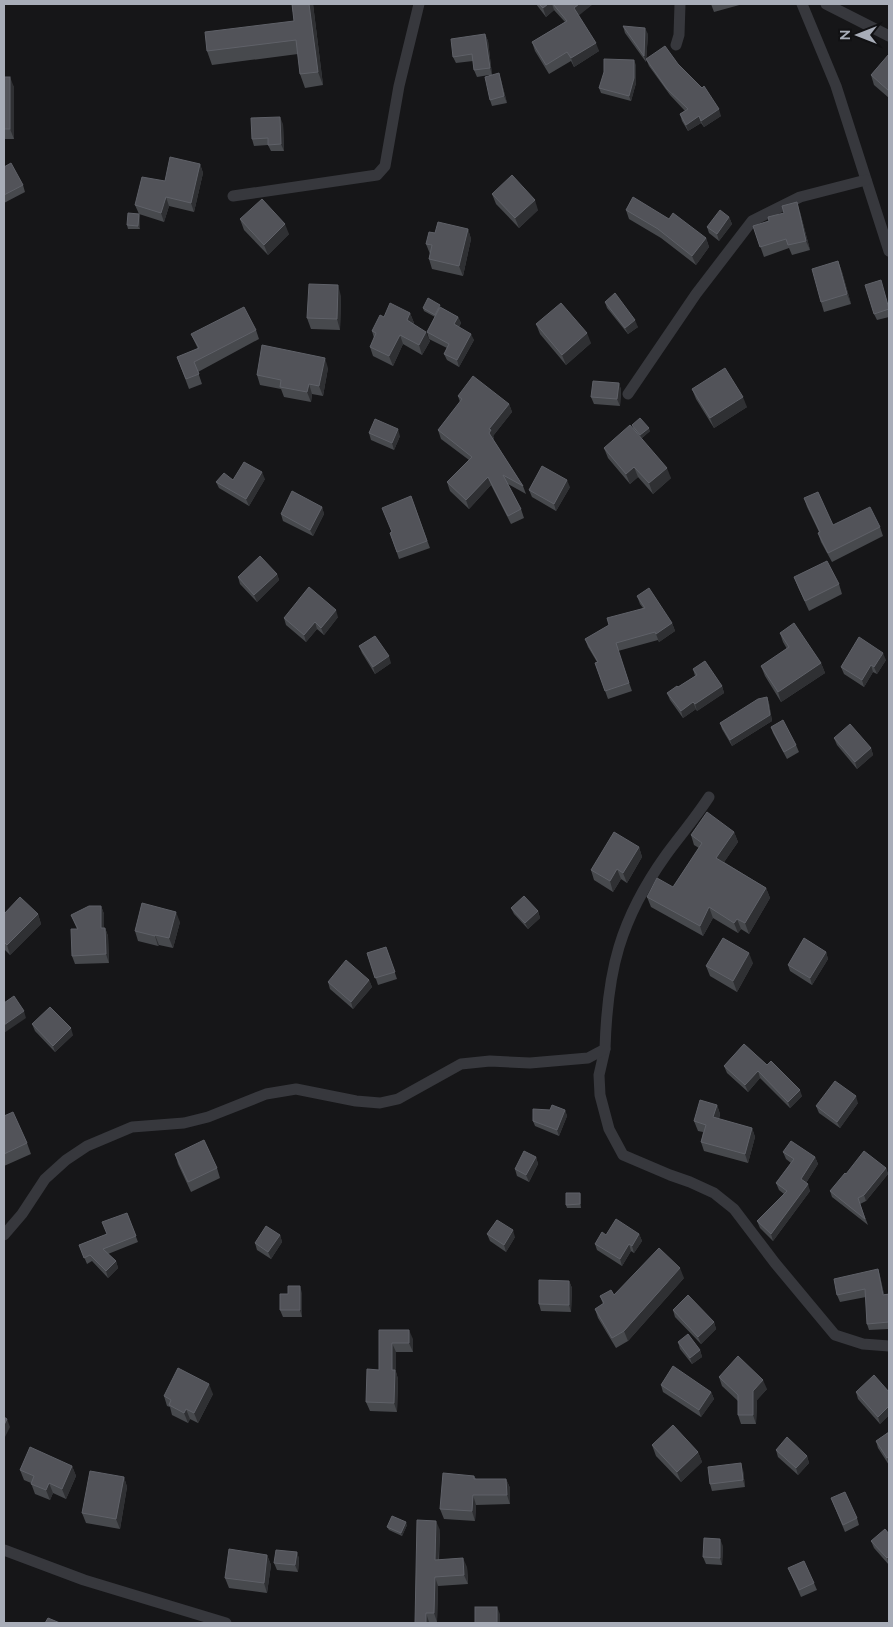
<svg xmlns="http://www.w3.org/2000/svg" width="893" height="1627" font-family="Mulish,sans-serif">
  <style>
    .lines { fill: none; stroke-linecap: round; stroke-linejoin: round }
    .minor { stroke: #37383d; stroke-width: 11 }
    .wall { fill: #47494d }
    .shaded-wall { fill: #2f3033 }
    .building { fill: #525359; stroke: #5f6168 }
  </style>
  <rect width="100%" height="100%" fill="#161618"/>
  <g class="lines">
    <g class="minor">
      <polyline points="802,4 836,86 889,251"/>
      <polyline points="826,4 889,36"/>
      <polyline points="676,45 679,35 680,4"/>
      <polyline points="233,196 377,175 385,166 399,86 419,4"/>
      <polyline points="628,394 696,294 752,221 800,197 866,180"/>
      <polyline points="605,1049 599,1075 600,1095 609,1129 623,1155 670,1175 690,1182 714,1193 734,1209 775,1263 835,1335 863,1344 889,1346"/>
      <path d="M 4,1235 L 22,1214 L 45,1179 L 66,1160 L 87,1146 L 132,1127 L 184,1123 L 208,1117 L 266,1094 L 296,1089 L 356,1101 L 380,1103 L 398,1099 L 461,1064 L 490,1061 L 530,1063 L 588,1058 L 605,1049 C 606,1015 609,980 619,947 C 629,914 646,883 666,855 C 680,836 696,817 709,797"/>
      <polyline points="4,1550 84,1580 226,1623"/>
    </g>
  </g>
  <g class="wall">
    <polygon points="292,4 313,4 323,85 305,88 300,74 298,54 212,65 207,51 294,21"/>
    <polygon points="536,4 593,4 578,15 599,51 574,67 571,61 549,74 535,51 532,42 565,22 554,10 546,17"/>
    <polygon points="711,4 743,4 714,12"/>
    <polygon points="623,26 648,34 646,62 625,33"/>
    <polygon points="485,34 488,41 492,75 501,80 507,103 492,106 490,100 489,75 477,77 474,70 473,61 456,63 453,57"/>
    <polygon points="889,54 889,98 874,85 871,75"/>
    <polygon points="646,59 678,64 721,116 704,127 701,123 688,131 682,121 680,114 685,111 670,95 649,66"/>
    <polygon points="636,65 636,83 631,101 601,93 599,88"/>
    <polygon points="4,77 14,87 14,139 4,139"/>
    <polygon points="283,124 284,151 271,151 268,145 254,146 252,139"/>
    <polygon points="200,164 203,173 194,212 169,206 164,222 139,214 140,217 140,229 128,229 127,225 139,214 135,205 165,181"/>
    <polygon points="4,167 23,185 25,192 4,203"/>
    <polygon points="492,194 538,210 519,228 496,204"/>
    <polygon points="626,210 669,219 706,238 709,247 696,265 661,238 629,219"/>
    <polygon points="800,212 810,250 792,255 789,248 764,257 753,226"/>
    <polygon points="729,217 732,224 719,241 709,233 707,227"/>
    <polygon points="240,219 289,234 268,255 244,230"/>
    <polygon points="468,229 471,239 463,276 432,269 429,259 430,254 426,244 435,233"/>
    <polygon points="838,261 842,272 851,304 824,312 821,302"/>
    <polygon points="341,296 340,330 311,329 307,318"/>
    <polygon points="605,302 638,327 628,334 607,308"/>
    <polygon points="889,307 889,317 877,320 874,314"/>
    <polygon points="423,308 442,308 458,317 461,323 459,327 474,340 459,367 447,360 444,354 447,348 429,339 427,332 435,317 424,311"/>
    <polygon points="410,313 414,323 413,324 430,341 422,355 403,344 393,366 373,356 370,347 374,338 372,331 384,317"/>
    <polygon points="536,324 591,343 566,365 540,334"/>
    <polygon points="256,330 259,339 198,372 202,384 189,389 177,357 198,349 191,334"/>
    <polygon points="328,368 323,396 312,394 311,402 284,397 281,389 260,385 257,375"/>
    <polygon points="619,383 621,390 620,406 594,404 591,397"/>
    <polygon points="692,389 747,407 714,428 696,399"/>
    <polygon points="458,396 509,404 512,412 493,436 494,438 493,439 523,486 526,494 508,484 521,509 524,518 511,524 491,485 469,509 450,491 447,482 469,460 441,439 438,430 460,402"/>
    <polygon points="632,425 650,431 642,438 633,429"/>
    <polygon points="369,433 400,436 394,450 371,440"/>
    <polygon points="604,448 671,478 653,494 638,477 630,484 608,458"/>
    <polygon points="265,479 249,506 219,488 216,482"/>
    <polygon points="570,487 556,511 532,497 529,490"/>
    <polygon points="411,496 430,548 399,559 390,533 391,532"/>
    <polygon points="804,498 833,525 880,527 883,536 832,562 821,542 818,533 819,532 807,507"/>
    <polygon points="322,507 324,514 313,536 283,521 281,514"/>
    <polygon points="277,574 279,580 257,602 240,584 238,577"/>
    <polygon points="794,577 839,584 842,594 809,611 798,587"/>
    <polygon points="637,596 672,623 675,631 659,642 658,640 618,651 632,691 608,699 595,663 597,662 588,647 585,639 643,608 640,604"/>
    <polygon points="338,617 324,635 317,629 306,642 286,625 284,618"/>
    <polygon points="780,633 821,663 825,673 781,702 765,676 761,666 787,649 783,642"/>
    <polygon points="359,646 391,663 375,674 362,653"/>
    <polygon points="886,660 877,674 873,672 864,687 844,674 841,667"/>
    <polygon points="693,669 722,686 724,693 697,711 696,709 683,718 670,700 667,693 678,687 695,676"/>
    <polygon points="767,697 769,703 772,721 732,746 722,729 720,723"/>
    <polygon points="771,727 796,745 799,752 787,759 773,733"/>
    <polygon points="834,738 871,748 873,755 857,769 837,745"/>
    <polygon points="734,832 738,842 724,862 766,888 770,898 749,934 741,929 738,933 713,918 703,936 651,907 647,897 673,887 699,848 694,845 691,835"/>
    <polygon points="639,847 642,857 627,883 621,879 613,892 594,880 591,870"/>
    <polygon points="101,906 104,914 104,928 105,928 108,936 109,963 75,964 72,956 77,929 71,915"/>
    <polygon points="511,908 538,911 540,918 528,929 514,914"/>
    <polygon points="4,914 38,914 41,924 10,955 4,949"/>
    <polygon points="180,922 173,948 159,945 158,946 138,941 135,931"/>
    <polygon points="386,947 397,979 378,985 367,953"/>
    <polygon points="826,952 828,959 812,985 790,971 788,965"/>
    <polygon points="753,963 737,992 710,976 706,966"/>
    <polygon points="369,980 372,987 353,1009 330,989 328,982"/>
    <polygon points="32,1024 73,1035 55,1052 35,1031"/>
    <polygon points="744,1044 802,1096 790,1108 760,1078 748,1092 727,1073 724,1066"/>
    <polygon points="858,1103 840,1128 819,1113 816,1106"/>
    <polygon points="717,1105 720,1114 719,1119 752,1128 755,1137 748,1163 704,1151 701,1142 703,1132 698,1131 694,1121"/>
    <polygon points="550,1110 565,1110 567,1116 559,1136 535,1126 533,1121"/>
    <polygon points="4,1116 27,1143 31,1154 4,1166"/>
    <polygon points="783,1152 815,1157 818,1164 806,1183 810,1191 773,1241 760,1228 757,1221 784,1194 779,1190 776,1183 791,1163 786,1159"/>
    <polygon points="175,1154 217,1168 220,1178 191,1192 178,1164"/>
    <polygon points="536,1157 538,1164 529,1182 517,1176 515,1169"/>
    <polygon points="886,1168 888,1174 866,1201 860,1204 868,1225 832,1197 830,1191 846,1174"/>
    <polygon points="580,1193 581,1196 581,1208 567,1208 566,1205"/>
    <polygon points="127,1213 138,1242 108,1254 116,1261 118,1268 108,1278 92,1261 87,1264 79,1245 107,1234"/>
    <polygon points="487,1234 515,1237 506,1252 490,1241"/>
    <polygon points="639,1234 642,1241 634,1253 631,1251 622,1266 597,1250 595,1244 606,1235"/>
    <polygon points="280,1235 282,1242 271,1259 257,1250 255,1243"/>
    <polygon points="878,1269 880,1276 884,1294 889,1294 889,1329 869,1330 867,1324 866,1297 840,1302 837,1295"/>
    <polygon points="684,1278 628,1341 616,1348 598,1318 595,1309 603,1304 600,1296 614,1295"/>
    <polygon points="569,1281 572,1288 571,1312 541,1311 539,1304"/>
    <polygon points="302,1293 302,1317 283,1317 280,1310 288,1294"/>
    <polygon points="673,1310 714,1322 716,1329 701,1344 675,1317"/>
    <polygon points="379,1330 413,1339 413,1352 396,1352 396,1372 398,1379 397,1412 370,1411 366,1402 379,1370"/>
    <polygon points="678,1342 700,1350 702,1357 692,1364 680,1349"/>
    <polygon points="719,1377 767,1389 757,1400 756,1424 741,1424 738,1415 738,1401 722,1386"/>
    <polygon points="661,1385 711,1392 714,1399 701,1417 663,1392"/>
    <polygon points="856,1392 889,1392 889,1415 880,1424 858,1399"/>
    <polygon points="213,1394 198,1423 190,1419 188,1423 172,1415 170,1407 167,1406 164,1396"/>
    <polygon points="889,1432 889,1465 878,1448 876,1441"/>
    <polygon points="652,1445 698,1452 702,1462 681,1482 656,1456"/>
    <polygon points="776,1450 807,1456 809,1463 798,1475 778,1457"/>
    <polygon points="72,1466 76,1476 66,1499 53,1493 50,1500 35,1494 31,1483 24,1480 20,1470"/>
    <polygon points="743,1470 745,1487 712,1491 710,1484"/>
    <polygon points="474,1476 476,1479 506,1479 510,1488 510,1504 476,1505 475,1521 444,1519 440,1509"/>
    <polygon points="124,1477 127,1487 120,1529 86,1523 82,1513"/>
    <polygon points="831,1498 857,1518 859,1525 845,1532"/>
    <polygon points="407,1525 402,1536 389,1530 387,1527"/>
    <polygon points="440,1530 439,1560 467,1567 468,1584 438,1586 437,1622 415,1623"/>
    <polygon points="889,1534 889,1565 874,1548 871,1541"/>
    <polygon points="723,1546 722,1565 706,1564 703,1557"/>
    <polygon points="297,1552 299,1559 298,1572 277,1570 274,1563"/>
    <polygon points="267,1555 271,1565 267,1593 229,1588 225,1578"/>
    <polygon points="788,1568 814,1583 817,1590 801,1597"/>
  </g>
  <g class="shaded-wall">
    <polygon points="309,4 313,4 323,85 318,72"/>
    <polygon points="548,4 552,4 554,10 546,17 543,8"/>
    <polygon points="579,4 593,4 577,17 574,8"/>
    <polygon points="645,28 648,34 646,62 644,56"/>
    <polygon points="485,34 488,41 492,75 490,68"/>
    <polygon points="596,43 599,51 574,67 571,58"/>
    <polygon points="634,60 636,65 636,83 631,101 629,96"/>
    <polygon points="499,73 501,80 507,103 504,96"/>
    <polygon points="10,77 14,87 14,139 10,129"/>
    <polygon points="719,109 721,116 704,127 701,121"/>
    <polygon points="699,116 701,123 688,131 686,125"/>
    <polygon points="280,117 283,124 284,151 281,144"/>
    <polygon points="200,164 203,173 194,212 191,203"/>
    <polygon points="166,197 169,206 164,222 161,213"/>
    <polygon points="535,200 538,210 519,228 515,218"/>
    <polygon points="797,202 800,212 810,250 806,241"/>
    <polygon points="139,214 140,217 140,229 138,226"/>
    <polygon points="729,217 732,224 719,241 717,234"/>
    <polygon points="285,224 289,234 268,255 264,245"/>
    <polygon points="468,229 471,239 463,276 459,266"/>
    <polygon points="706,238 709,247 696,265 692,256"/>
    <polygon points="838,261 842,272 851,304 847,294"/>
    <polygon points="338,285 341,296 340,330 337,319"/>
    <polygon points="410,313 414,323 410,330 407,320"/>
    <polygon points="458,317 461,323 457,331 454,324"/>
    <polygon points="635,320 638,327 628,334 625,328"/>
    <polygon points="426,332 430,341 422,355 419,345"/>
    <polygon points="587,333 591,343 566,365 562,355"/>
    <polygon points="471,334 474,340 459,367 457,360"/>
    <polygon points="400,335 403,344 393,366 389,356"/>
    <polygon points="325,358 328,368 323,396 319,386"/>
    <polygon points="619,383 621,390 620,406 617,399"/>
    <polygon points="309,384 312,394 311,402 307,392"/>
    <polygon points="743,397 747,407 714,428 710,418"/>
    <polygon points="509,404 512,412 493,436 494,438 492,441 489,433 489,429"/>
    <polygon points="649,428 650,431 642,438 640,435"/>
    <polygon points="398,429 400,436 394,450 392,443"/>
    <polygon points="634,467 638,477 630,484 626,474"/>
    <polygon points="667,468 671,478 653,494 649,483"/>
    <polygon points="262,472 265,479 249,506 246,499"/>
    <polygon points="488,477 491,485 469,509 466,500"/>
    <polygon points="567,480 570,487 556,511 554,504"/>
    <polygon points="322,507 324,514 313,536 310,530"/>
    <polygon points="277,574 279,580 257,602 254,595"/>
    <polygon points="336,610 338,617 324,635 321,628"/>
    <polygon points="315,622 317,629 306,642 304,635"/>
    <polygon points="672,623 675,631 659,642 656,634"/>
    <polygon points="883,653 886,660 877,674 874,667"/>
    <polygon points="389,656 391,663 375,674 373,667"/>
    <polygon points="821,663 825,673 781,702 778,692"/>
    <polygon points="871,665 873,672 864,687 862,680"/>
    <polygon points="722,686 724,693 697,711 695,704"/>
    <polygon points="767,697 769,703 772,721 732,746 730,740"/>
    <polygon points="693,702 696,709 683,718 681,711"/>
    <polygon points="871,748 873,755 857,769 855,762"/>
    <polygon points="734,832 738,842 720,868 716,858"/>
    <polygon points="639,847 642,857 627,883 623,873"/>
    <polygon points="617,869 621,879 613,892 610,881"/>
    <polygon points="766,888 770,898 749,934 745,923"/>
    <polygon points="101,906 104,914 104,936 101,928"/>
    <polygon points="709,907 713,918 703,936 700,926"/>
    <polygon points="538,911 540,918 528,929 525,923"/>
    <polygon points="176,912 180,922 173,948 169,938"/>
    <polygon points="38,914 41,924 10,955 7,945"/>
    <polygon points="737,919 741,929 738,933 734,923"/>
    <polygon points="105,928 108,936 109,963 106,954"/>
    <polygon points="155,935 159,945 158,946 155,936"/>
    <polygon points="826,952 828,959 812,985 810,978"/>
    <polygon points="749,953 753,963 737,992 733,981"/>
    <polygon points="369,980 372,987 353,1009 351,1002"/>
    <polygon points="24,1011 26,1018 4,1033 4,1025"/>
    <polygon points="71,1028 73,1035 55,1052 53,1046"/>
    <polygon points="758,1071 760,1078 748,1092 745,1085"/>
    <polygon points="800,1090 802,1096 790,1108 788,1102"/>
    <polygon points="856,1096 858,1103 840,1128 837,1122"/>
    <polygon points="717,1105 720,1114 716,1126 713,1117"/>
    <polygon points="565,1110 567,1116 559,1136 557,1130"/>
    <polygon points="752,1128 755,1137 748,1163 745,1154"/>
    <polygon points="536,1157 538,1164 529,1182 526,1175"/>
    <polygon points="815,1157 818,1164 804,1186 801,1179"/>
    <polygon points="886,1168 888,1174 866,1201 864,1195"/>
    <polygon points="808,1184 810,1191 773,1241 771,1234"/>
    <polygon points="580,1193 581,1196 581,1208 580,1204"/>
    <polygon points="513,1230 515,1237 506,1252 504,1245"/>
    <polygon points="639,1234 642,1241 634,1253 632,1246"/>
    <polygon points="280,1235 282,1242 271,1259 268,1252"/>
    <polygon points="629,1244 631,1251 622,1266 620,1259"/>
    <polygon points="116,1261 118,1268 108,1278 106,1271"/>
    <polygon points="680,1268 684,1278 628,1341 624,1331"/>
    <polygon points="878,1269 880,1276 885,1301 883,1295"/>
    <polygon points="569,1281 572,1288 571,1312 569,1305"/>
    <polygon points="300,1286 302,1293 302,1317 300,1310"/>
    <polygon points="714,1322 716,1329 701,1344 698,1337"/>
    <polygon points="409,1330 413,1339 413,1352 409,1343"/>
    <polygon points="392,1343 396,1352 396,1372 398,1379 397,1412 394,1403 392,1370"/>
    <polygon points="700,1350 702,1357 692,1364 690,1358"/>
    <polygon points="763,1380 767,1389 757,1400 756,1424 753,1415 753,1391"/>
    <polygon points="209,1384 213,1394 198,1423 194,1413"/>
    <polygon points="711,1392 714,1399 701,1417 699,1410"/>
    <polygon points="889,1406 889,1415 880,1424 878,1417"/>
    <polygon points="186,1409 190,1419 188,1423 184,1413"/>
    <polygon points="7,1419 10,1427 4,1439 4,1425"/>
    <polygon points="698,1452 702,1462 681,1482 677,1472"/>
    <polygon points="807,1456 809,1463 798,1475 796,1468"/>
    <polygon points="889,1457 889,1465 887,1458"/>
    <polygon points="741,1463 743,1470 745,1487 743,1480"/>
    <polygon points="72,1466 76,1476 66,1499 62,1489"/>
    <polygon points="124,1477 127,1487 120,1529 116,1519"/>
    <polygon points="506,1479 510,1488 510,1504 507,1495"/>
    <polygon points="49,1483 53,1493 50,1500 46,1490"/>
    <polygon points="473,1495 476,1505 475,1521 472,1511"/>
    <polygon points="436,1521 440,1530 438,1569 435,1560"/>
    <polygon points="406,1522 407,1525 402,1536 401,1533"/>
    <polygon points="720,1539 723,1546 722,1565 720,1558"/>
    <polygon points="297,1552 299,1559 298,1572 295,1565"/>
    <polygon points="267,1555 271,1565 267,1593 264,1583"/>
    <polygon points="889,1556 889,1565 887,1558"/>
    <polygon points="463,1558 467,1567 468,1584 464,1575"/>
    <polygon points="435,1577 438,1586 437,1622 434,1613"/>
    <polygon points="497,1607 500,1614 500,1623 497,1623"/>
    <polygon points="426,1613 429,1622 429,1623 426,1623"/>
  </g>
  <g class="building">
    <polygon points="292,4 309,4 318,72 300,74 296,40 207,51 205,32 294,21"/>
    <polygon points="539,4 548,4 543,8"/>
    <polygon points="553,4 579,4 574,8 596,43 571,58 567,52 546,65 532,42 567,21"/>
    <polygon points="623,26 645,28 644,56"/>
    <polygon points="485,34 490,68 474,70 472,54 453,57 451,39"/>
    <polygon points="665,46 678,64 702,88 704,86 719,109 701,121 699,116 686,125 680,114 688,109 667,89 646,59"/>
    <polygon points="889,54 889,91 871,75"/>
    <polygon points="604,59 634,60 634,78 629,96 599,88 604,72"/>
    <polygon points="499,73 504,96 490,100 485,77"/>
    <rect x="4" y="77" width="6" height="52"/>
    <polygon points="280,117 281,144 268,145 268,138 252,139 251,118"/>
    <polygon points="170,157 200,164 191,203 166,197 161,213 135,205 142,177 165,181"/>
    <polygon points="11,163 23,185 4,195 4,167"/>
    <polygon points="512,175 535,200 515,218 492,194"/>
    <polygon points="633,197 669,219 673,213 706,238 692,256 658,229 626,210"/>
    <polygon points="262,199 285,224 264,245 240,219"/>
    <polygon points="797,202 806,241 788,245 786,239 760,247 753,226 769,221 768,217 784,213 782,206"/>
    <polygon points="720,210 729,217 717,234 707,227"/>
    <polygon points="128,213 139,214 138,226 127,225"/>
    <polygon points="438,222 468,229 459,266 429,259 432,245 426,244 429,232 435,233"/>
    <polygon points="838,261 847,294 821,302 812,269"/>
    <polygon points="881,280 889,309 874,314 865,285"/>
    <polygon points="309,284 338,285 337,319 307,318"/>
    <polygon points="615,293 635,320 625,328 605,302"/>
    <polygon points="428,298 440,305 435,315 423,308"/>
    <polygon points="390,303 410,313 407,320 426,332 419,345 400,335 389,356 370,347 376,333 372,331 380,315 384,317"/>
    <polygon points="561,303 587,333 562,355 536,324"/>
    <polygon points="244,307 256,330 194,362 199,374 186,379 177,357 199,348 191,334"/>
    <polygon points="440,307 458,317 454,324 471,334 457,360 444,354 449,344 427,332"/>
    <polygon points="262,345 325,358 319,386 309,384 307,392 280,387 281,380 257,375"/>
    <polygon points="725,368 743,397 710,418 692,389"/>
    <polygon points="473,376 509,404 489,429 491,430 489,433 523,486 503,475 521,509 508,516 488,477 466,500 447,482 472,457 438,430 462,399 458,396"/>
    <polygon points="593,381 619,383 617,399 591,397"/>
    <polygon points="640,418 649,428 640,435 632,425"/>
    <polygon points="375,419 398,429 392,443 369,433"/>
    <polygon points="630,425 667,468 649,483 634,467 626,474 604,448"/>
    <polygon points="244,462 262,472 246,499 216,482 224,473 233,480"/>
    <polygon points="542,466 567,480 554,504 529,490"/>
    <polygon points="292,491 322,507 310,530 281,514"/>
    <polygon points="818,492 833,525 870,507 880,527 828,553 818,533 820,532 804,498"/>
    <polygon points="411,496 427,541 397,552 390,533 392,532 382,508"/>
    <polygon points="260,556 277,574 254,595 238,577"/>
    <polygon points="827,561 839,584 805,601 794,577"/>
    <polygon points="309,587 336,610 321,628 315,622 304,635 284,618"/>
    <polygon points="649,588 672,623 656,634 655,632 616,643 629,683 605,691 595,663 598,662 585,639 609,625 607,618 645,608 637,596"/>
    <polygon points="794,623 821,663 778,692 761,666 789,647 780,633"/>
    <polygon points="375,636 389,656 373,667 359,646"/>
    <polygon points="859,637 883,653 874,667 871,665 862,680 841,667"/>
    <polygon points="705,661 722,686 695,704 693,702 681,711 667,693 677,686 678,687 697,675 693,669"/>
    <polygon points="767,697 770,715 730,740 720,723 758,699"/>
    <polygon points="783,720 796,745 784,752 771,727"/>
    <polygon points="850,724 871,748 855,762 834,738"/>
    <polygon points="707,812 734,832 716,858 766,888 745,923 737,919 734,923 709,907 700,926 647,897 657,878 673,887 702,843 691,835"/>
    <polygon points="614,832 639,847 623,873 617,869 610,881 591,870"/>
    <polygon points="524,896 538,911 525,923 511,908"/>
    <polygon points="20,897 38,914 7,945 4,942 4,914"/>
    <polygon points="142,903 176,912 169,938 155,935 155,936 135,931"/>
    <polygon points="89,906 101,906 101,928 105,928 106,954 72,956 71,929 78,929 71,915"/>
    <polygon points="723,938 749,953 733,981 706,966"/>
    <polygon points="804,938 826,952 810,978 788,965"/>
    <polygon points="386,947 395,972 375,978 367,953"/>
    <polygon points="346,960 369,980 351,1002 328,982"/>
    <polygon points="14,996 24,1011 4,1025 4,1003"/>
    <polygon points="50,1007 71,1028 53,1046 32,1024"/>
    <polygon points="744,1044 767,1065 771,1061 800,1090 788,1102 758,1071 745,1085 724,1066"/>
    <polygon points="835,1081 856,1096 837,1122 816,1106"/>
    <polygon points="700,1100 717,1105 713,1117 752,1128 745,1154 701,1142 706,1125 694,1121"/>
    <polygon points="552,1105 565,1110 557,1130 533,1121 533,1109 550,1110"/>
    <polygon points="13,1112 27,1143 4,1154 4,1116"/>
    <polygon points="204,1140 217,1168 188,1182 175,1154"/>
    <polygon points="791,1141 815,1157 801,1179 808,1184 771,1234 757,1221 787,1191 776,1183 794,1159 783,1152"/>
    <polygon points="524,1151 536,1157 526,1175 515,1169"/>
    <polygon points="864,1151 886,1168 864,1195 858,1198 865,1219 830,1191 845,1173 846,1174"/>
    <polygon points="566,1193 580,1193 580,1204 566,1205"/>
    <polygon points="127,1213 136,1236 103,1249 116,1261 106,1271 90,1255 84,1258 79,1245 107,1234 102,1222"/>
    <polygon points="616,1219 639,1234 632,1246 629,1244 620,1259 595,1244 602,1232 606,1235"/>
    <polygon points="497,1220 513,1230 504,1245 487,1234"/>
    <polygon points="266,1226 280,1235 268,1252 255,1243"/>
    <polygon points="659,1248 680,1268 624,1331 612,1338 595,1309 604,1303 600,1296 611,1290 614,1295"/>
    <polygon points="878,1269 883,1295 889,1294 889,1322 867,1324 865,1289 837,1295 834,1279"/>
    <polygon points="539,1280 569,1281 569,1305 539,1304"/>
    <polygon points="288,1286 300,1286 300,1310 280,1310 280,1294 288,1294"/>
    <polygon points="688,1295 714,1322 698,1337 673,1310"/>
    <polygon points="379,1330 409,1330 409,1343 392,1343 392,1370 395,1370 394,1403 366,1402 367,1369 379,1370"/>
    <polygon points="688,1334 700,1350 690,1358 678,1342"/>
    <polygon points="738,1356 763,1380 753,1391 753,1415 738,1415 738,1395 719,1377"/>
    <polygon points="673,1366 711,1392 699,1410 661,1385"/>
    <polygon points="178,1368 209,1384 194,1413 186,1409 184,1413 169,1405 171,1400 164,1396"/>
    <polygon points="874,1375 889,1392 889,1406 878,1417 856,1392"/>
    <polygon points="4,1417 7,1419 4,1425"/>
    <polygon points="673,1425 698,1452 677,1472 652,1445"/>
    <polygon points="889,1432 889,1457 887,1458 876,1441"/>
    <polygon points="787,1437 807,1456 796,1468 776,1450"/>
    <polygon points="30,1447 72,1466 62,1489 49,1483 46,1490 31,1484 34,1476 20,1470"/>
    <polygon points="741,1463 743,1480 710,1484 708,1467"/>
    <polygon points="90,1471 124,1477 116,1519 82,1513"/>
    <polygon points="443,1473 474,1476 474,1479 506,1479 507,1495 473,1495 472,1511 440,1509"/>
    <polygon points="845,1492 857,1518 843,1525 831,1498"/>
    <polygon points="392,1516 406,1522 401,1533 387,1527"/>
    <polygon points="417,1520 436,1521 435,1560 463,1558 464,1575 435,1577 434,1613 426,1613 426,1623 415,1623"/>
    <polygon points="885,1529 889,1534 889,1556 887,1558 871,1541"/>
    <polygon points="704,1538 720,1539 720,1558 703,1557"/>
    <polygon points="229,1549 267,1555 264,1583 225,1578"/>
    <polygon points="276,1550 297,1552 295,1565 274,1563"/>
    <polygon points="804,1561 814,1583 799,1590 788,1568"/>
    <rect x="475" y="1607" width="22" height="16"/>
    <polygon points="48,1618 60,1623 45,1623"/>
  </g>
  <rect width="893" height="1627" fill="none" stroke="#a8adb8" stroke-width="10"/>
  <g transform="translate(858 35) rotate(270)" stroke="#111113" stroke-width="4" paint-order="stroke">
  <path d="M0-4L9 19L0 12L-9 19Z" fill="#a8adb8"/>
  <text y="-8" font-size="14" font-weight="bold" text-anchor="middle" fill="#a8adb8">N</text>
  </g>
</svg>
